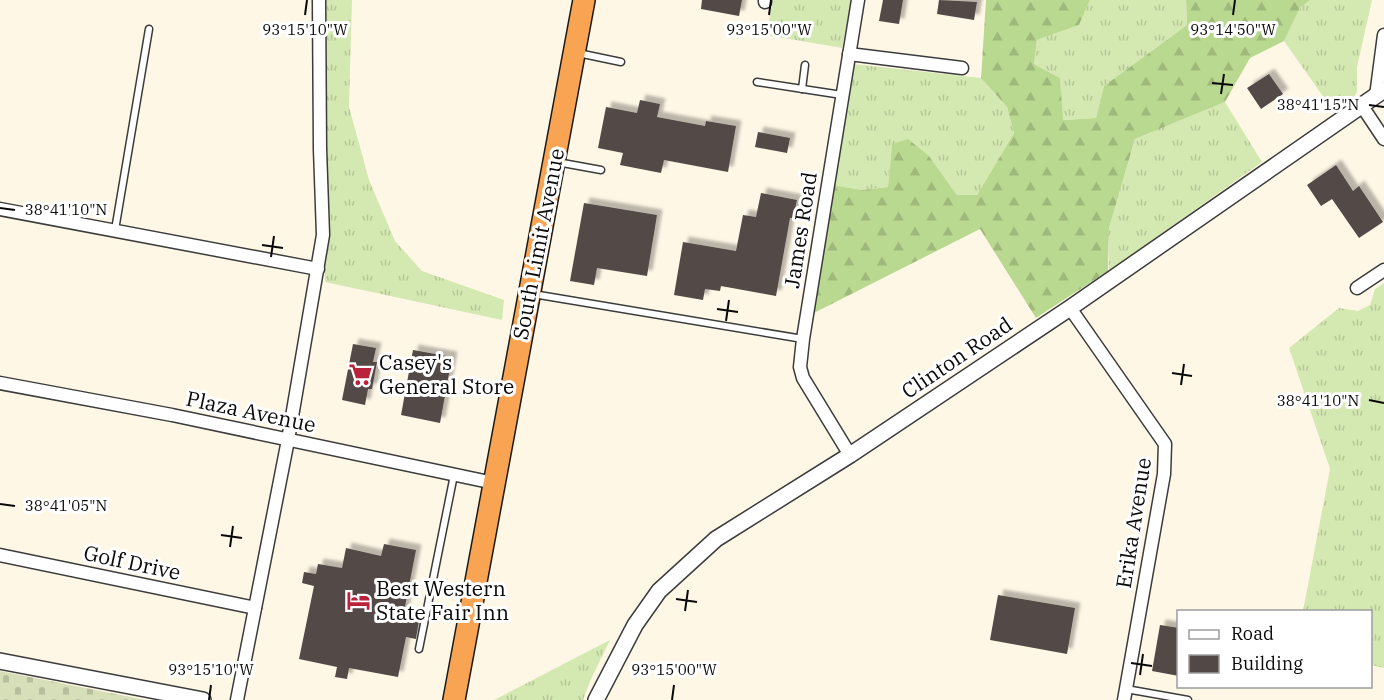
<svg xmlns="http://www.w3.org/2000/svg" width="1384" height="700" font-family="'IBM Plex Serif',serif">
  <style>
    .grass { fill: url(#grass-tufts) }
    .forest { fill: url(#forest-firs) }
    .cemetery { fill: url(#cemetery-stones) }
    .building { fill: #524946; filter: url(#shadow) }
    .lines { fill: none; stroke-linecap: round; stroke-linejoin: round }
    .service-casing { stroke: #3c3c3c; stroke-width: 9 }
    .minor-casing { stroke: #3c3c3c; stroke-width: 15 }
    .tertiary-casing { stroke: #3c3c3c; stroke-width: 18 }
    .trunk-casing { stroke: #1a1a1a; stroke-width: 24 }
    .service { stroke: #fff; stroke-width: 6 }
    .minor { stroke: #fff; stroke-width: 12 }
    .tertiary { stroke: #fff; stroke-width: 15 }
    .trunk { stroke: #f9a453; stroke-width: 21 }
    .ticks { fill: none; stroke: #090909; stroke-width: 2 }
    .labels { text-anchor: middle; stroke-width: 6; stroke-linejoin: round; paint-order: stroke }
    .street-label { font-size: 21px; fill: #090909; stroke: #fff }
    .poi-label { font-size: 21px; fill: #090909; stroke: #fff; text-anchor: start }
    .ticks-label { font-size: 15px; text-anchor: middle; fill: #090909; stroke: #fff; stroke-width: 6; stroke-linejoin: round; paint-order: stroke }
  </style>
  <defs>
    <pattern id="grass-tufts" width="24" height="20" patternUnits="userSpaceOnUse" patternTransform="scale(1.5)"><rect width="24" height="20" fill="#d4e8b1"/><path d="M3 7l-1-3M5 7V3M7 7l1-3M15 17l-1-3M17 17v-4M19 17l1-3" fill="none" stroke="#b5c697"/></pattern>
    <pattern id="forest-firs" width="22" height="20" patternUnits="userSpaceOnUse" patternTransform="scale(1.5)"><rect width="22" height="20" fill="#bad990"/><path d="M5 1l3.5 6h-7zM16 11l3.5 6h-7z" fill="#9fb97b"/></pattern>
    <pattern id="cemetery-stones" width="16" height="16" patternUnits="userSpaceOnUse" patternTransform="scale(1.5)"><rect width="16" height="16" fill="#d7dfb9"/><path d="M2 7V4a2 2 0 0 1 4 0v3zM10 15v-3a2 2 0 0 1 4 0v3z" fill="#b7be9e"/></pattern>
    <filter id="shadow"><feDropShadow dx="5.5" dy="-5.5" stdDeviation="1.5" flood-color="#0004"/></filter>
  </defs>
  <rect width="100%" height="100%" fill="#fff7e6"/>
  <g class="grass">
    <polygon points="322,0 352,0 349,107 369,180 395,241 422,271 504,300 502,320 325,282"/>
    <polygon points="773,0 851,0 842,48 766,35"/>
    <polygon points="1090,0 1186,0 1187,25 1104,86 1096,118 1062,120 1060,78 1034,64 1037,40 1079,25"/>
    <polygon points="1310,0 1372,0 1357,67 1357,92 1352,100 1334,112 1284,41 1300,8"/>
    <polygon points="853,64 981,78 1007,107 1014,133 977,195 957,195 929,156 892,144 888,187 862,190 832,185"/>
    <polygon points="1225,102 1262,162 1109,271 1109,228 1135,139"/>
    <polygon points="1384,283 1384,668 1371,665 1370,612 1303,611 1330,469 1289,348 1339,308 1358,311 1370,305 1375,289"/>
    <polygon points="610,640 591,679 583,700 494,700"/>
  </g>
  <polygon class="forest" points="986,0 1090,0 1079,25 1037,40 1034,64 1060,78 1063,120 1096,118 1104,86 1187,25 1186,0 1310,0 1300,8 1284,41 1250,58 1225,102 1135,139 1109,228 1108,271 1036,318 980,229 808,316 832,185 862,190 888,187 892,144 908,139 929,156 957,195 977,195 1014,133 1007,107 981,78"/>
  <polygon class="cemetery" points="0,671 146,700 0,700"/>
  <g class="building">
    <polygon points="702,0 742,0 739,16 701,9"/>
    <polygon points="883,0 903,0 899,24 879,21"/>
    <polygon points="939,0 977,2 974,20 937,14"/>
    <polygon points="1269,74 1283,94 1261,109 1247,88"/>
    <polygon points="640,100 660,104 657,117 705,126 706,121 736,126 728,172 664,160 661,173 620,165 623,153 598,148 606,107 637,113"/>
    <polygon points="758,132 790,138 787,153 755,147"/>
    <polygon points="1336,165 1353,191 1359,186 1383,222 1359,238 1332,199 1321,206 1307,185"/>
    <polygon points="761,193 797,200 793,218 790,218 776,296 721,286 720,291 705,289 703,300 674,295 683,242 736,251 743,215 756,217"/>
    <polygon points="584,203 657,215 647,276 597,268 594,285 570,281"/>
    <polygon points="353,344 376,348 373,362 377,362 372,389 368,389 365,405 342,400"/>
    <polygon points="413,350 452,357 440,423 401,415"/>
    <polygon points="384,544 416,550 403,617 419,620 416,639 406,637 398,677 349,668 347,679 335,677 337,667 299,659 314,586 302,583 304,572 316,574 318,564 342,568 346,548 381,556"/>
    <polygon points="998,595 1075,608 1067,654 990,640"/>
    <polygon points="1160,625 1179,628 1179,676 1152,671"/>
  </g>
  <g class="lines">
    <defs>
      <g id="service">
        <polyline points="578,53 621,62"/>
        <polyline points="757,82 842,95"/>
        <polyline points="802,89 805,65"/>
        <polyline points="557,162 601,170"/>
        <polyline points="115,230 149,29"/>
        <polyline points="533,294 803,339"/>
        <polyline points="419,649 454,475"/>
        <polyline points="1126,689 1188,700"/>
      </g>
      <g id="minor">
        <polyline points="765,2 765,0"/>
        <polyline points="849,54 962,68"/>
        <polyline points="1376,96 1384,35"/>
        <polyline points="1362,106 1384,139"/>
        <polyline points="0,209 318,269"/>
        <polyline points="1357,288 1384,270"/>
        <polyline points="1070,308 1165,444 1164,474 1124,700"/>
        <polyline points="0,383 172,415 494,483"/>
        <polyline points="850,455 803,378 800,367 803,339 858,0"/>
        <polyline points="0,555 255,608"/>
        <polyline points="237,700 288,440 323,235 320,149 319,0"/>
      </g>
      <g id="tertiary">
        <polyline points="0,661 203,700"/>
        <polyline points="596,700 635,625 659,591 716,539 850,455 1070,308 1384,90"/>
      </g>
      <polyline id="trunk" points="454,700 584,0"/>
    </defs>
    <use href="#service" class="service-casing"/>
    <use href="#minor" class="minor-casing"/>
    <use href="#tertiary" class="tertiary-casing"/>
    <use href="#trunk" class="trunk-casing"/>
    <use href="#service" class="service"/>
    <use href="#minor" class="minor"/>
    <use href="#tertiary" class="tertiary"/>
    <use href="#trunk" class="trunk"/>
  </g>
  <path class="ticks" d="M 305,15 L 307,0M 769,15 L 771,0M 1233,15 L 1235,0M 1212,83 L 1233,85M 1221,94 L 1224,74M 1369,105 L 1384,107M 0,208 L 15,210M 262,245 L 283,248M 271,257 L 274,236M 717,309 L 738,312M 726,321 L 729,300M 1172,373 L 1192,376M 1181,385 L 1184,364M 1369,400 L 1384,403M 0,504 L 15,506M 221,535 L 242,538M 230,547 L 233,526M 676,599 L 697,602M 685,611 L 688,590M 1131,663 L 1152,666M 1140,675 L 1143,654M 209,700 L 211,685M 672,700 L 674,685"/>
  <defs>
    <symbol id="supermarket-bare" viewBox="-9 -9 18 18"><path d="M-6-5.5h2.5l.6 2H6L4.5 2H-2.5L-4.4-4H-6ZM-1.5 3.2a1.3 1.3 0 1 0 .1 0ZM3 3.2a1.3 1.3 0 1 0 .1 0Z" fill="#ba213b" stroke="#fff" stroke-width="2.5" paint-order="stroke"/></symbol>
    <symbol id="hotel-bare" viewBox="-9 -9 18 18"><path d="M-6-4.5h1.5V1H6V5H4.5V3h-9V5H-6ZM-4 0a1.8 1.8 0 1 1 3.6 0ZM.5 0V-2.5h3Q6-2.5 6 0Z" fill="#ba213b" stroke="#fff" stroke-width="2.5" paint-order="stroke"/></symbol>
  </defs>
  <g fill-rule="evenodd">
    <use href="#supermarket-bare" x="344" y="358" width="33" height="33"/>
    <use href="#hotel-bare" x="342" y="584" width="33" height="33"/>
  </g>
  <g class="labels">
    <g class="street-label">
      <text transform="translate(801 230) rotate(-81)" y="7">James Road</text>
      <text transform="translate(539 244) rotate(-79)" y="7">South Limit Avenue</text>
      <text transform="translate(957 358) rotate(-34)" y="7">Clinton Road</text>
      <text transform="translate(251 412) rotate(12)" y="7">Plaza Avenue</text>
      <text transform="translate(1134 523) rotate(-81)" y="7">Erika Avenue</text>
      <text transform="translate(132 563) rotate(12)" y="7">Golf Drive</text>
    </g>
    <g class="poi-label">
      <text x="379" y="370">Casey's<tspan x="379" dy="24">General Store</tspan></text>
      <text x="376" y="596">Best Western<tspan x="376" dy="24">State Fair Inn</tspan></text>
    </g>
  </g>
  <g class="ticks-label">
    <text x="305" y="35">93°15'10"W</text>
    <text x="769" y="35">93°15'00"W</text>
    <text x="1233" y="35">93°14'50"W</text>
    <text x="1318" y="110">38°41'15"N</text>
    <text x="66" y="215">38°41'10"N</text>
    <text x="1318" y="406">38°41'10"N</text>
    <text x="66" y="511">38°41'05"N</text>
    <text x="211" y="675">93°15'10"W</text>
    <text x="674" y="675">93°15'00"W</text>
  </g>
  <rect x="1177" y="610" width="195" height="78" fill="#ffffff" stroke="#9d9d9d" stroke-width="1.5"/>
  <rect x="1189" y="630" width="30" height="9" fill="#ffffff" stroke="#9d9d9d" stroke-width="1.5"/>
  <text x="1231" y="640" font-size="18" fill="#090909">Road</text>
  <rect x="1189" y="655" width="30" height="18" fill="#524946" stroke="#9d9d9d" stroke-width="1.5"/>
  <text x="1231" y="670" font-size="18" fill="#090909">Building</text>
</svg>
